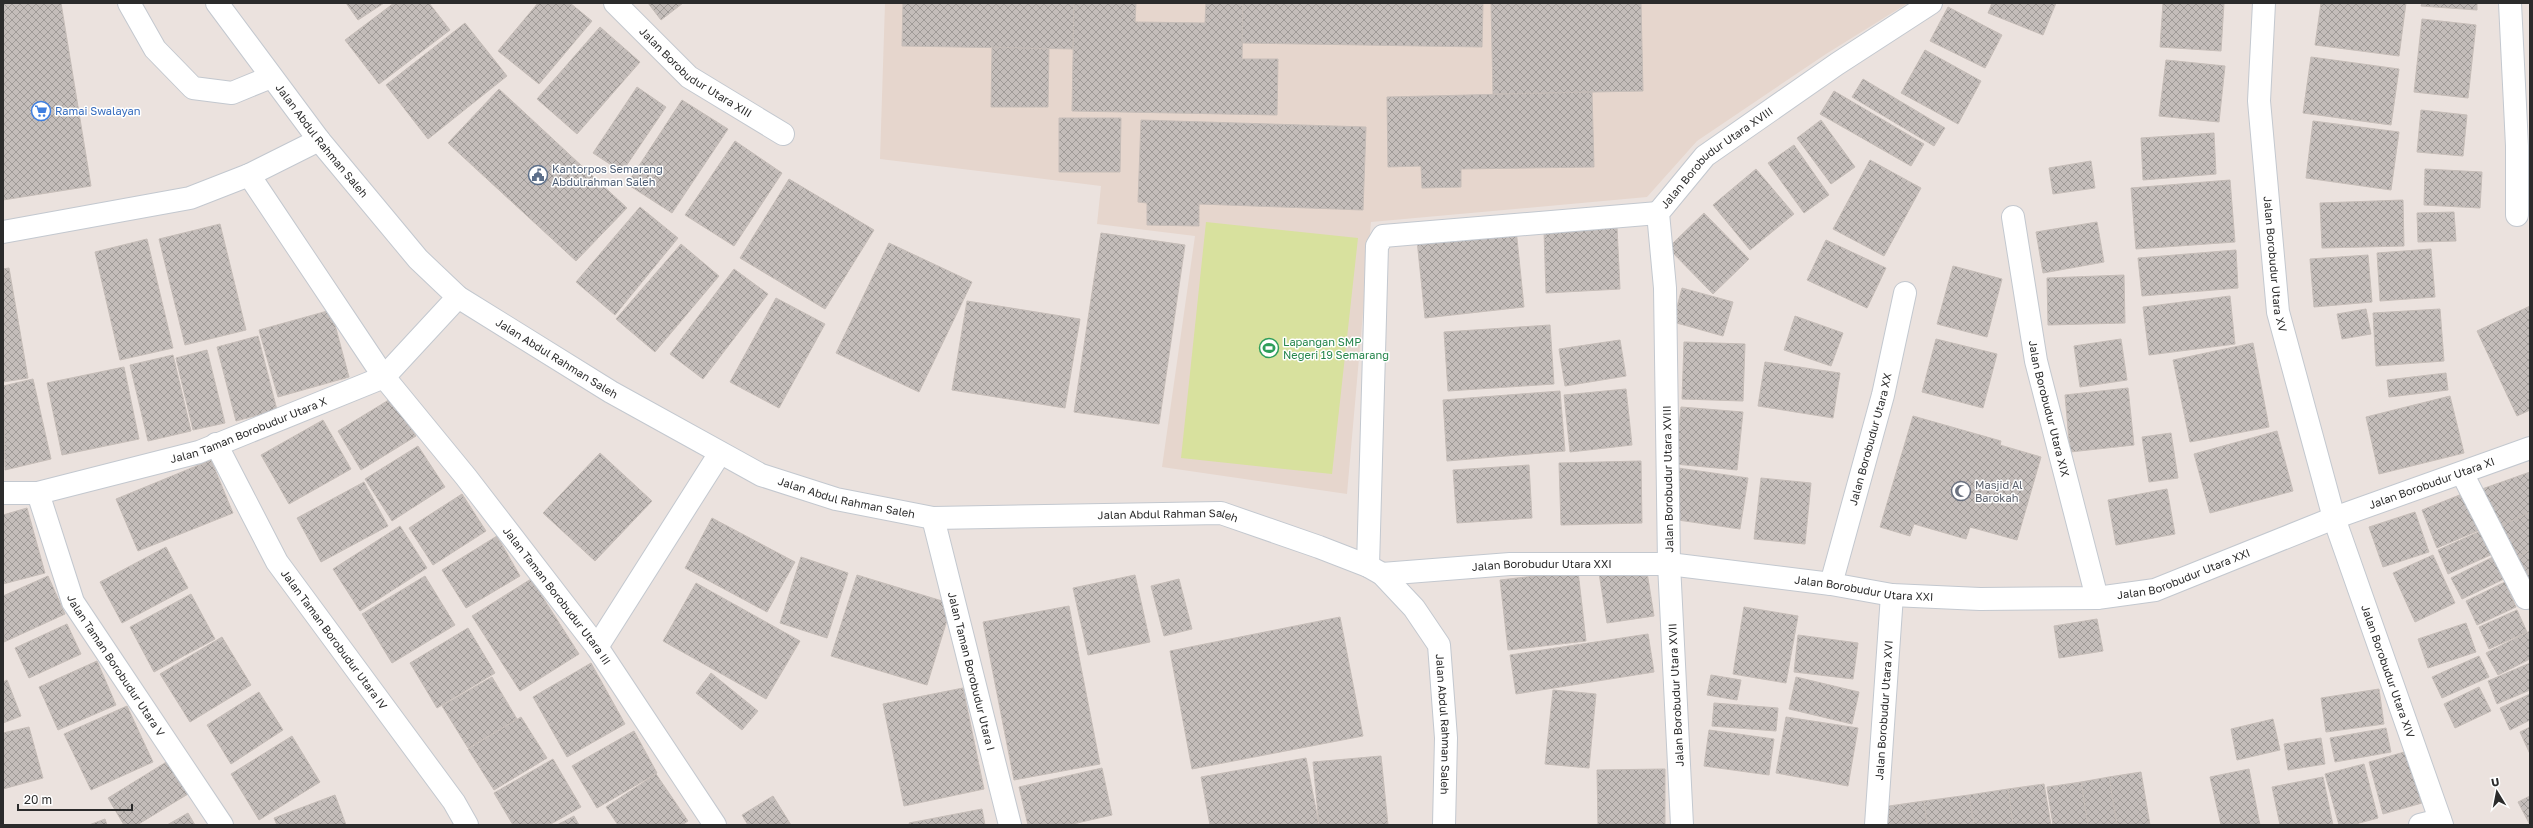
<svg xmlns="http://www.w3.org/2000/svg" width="2533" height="828" font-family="'Golos Text',sans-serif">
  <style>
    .education { fill: #e6d6cd }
    .pitch { fill: #d8e19e }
    .building { fill: url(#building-cross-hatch); stroke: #c6bdb8 }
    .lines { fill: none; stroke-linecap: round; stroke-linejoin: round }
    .minor-casing { stroke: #c3c8cf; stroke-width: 24 }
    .minor { stroke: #fff; stroke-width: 22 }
    .labels { text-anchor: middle; stroke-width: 3; stroke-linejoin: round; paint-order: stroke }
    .street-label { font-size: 11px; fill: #2b2b2b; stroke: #fff }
    .shop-label { font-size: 11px; fill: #366cbe; stroke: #fff; text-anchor: start }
    .service-label { font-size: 11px; fill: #4e5e75; stroke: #fff; text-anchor: start }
    .leisure-label { font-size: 11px; fill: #27864d; stroke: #fff; text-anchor: start }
    .worship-label { font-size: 11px; fill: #5b616d; stroke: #fff; text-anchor: start }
  </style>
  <defs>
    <pattern id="building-cross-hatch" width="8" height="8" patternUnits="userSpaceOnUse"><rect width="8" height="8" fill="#c4bdba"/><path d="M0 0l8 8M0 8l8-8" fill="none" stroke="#9f9a97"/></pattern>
  </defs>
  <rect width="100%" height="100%" fill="#ebe2de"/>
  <polygon class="education" points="885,3 1908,3 1826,54 1697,141 1647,197 1371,222 1347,494 1162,467 1195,236 1097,224 1101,186 880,159"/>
  <polygon class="pitch" points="1206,222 1358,238 1332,474 1181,458"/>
  <g class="building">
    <polygon points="3,3 61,3 91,186 3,200"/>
    <polygon points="346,3 384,3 358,20"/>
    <polygon points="394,3 429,3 450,30 379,84 345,40"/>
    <polygon points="538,3 570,3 592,21 539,84 498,51"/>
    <polygon points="648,3 683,3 661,20"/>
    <polygon points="903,3 1074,3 1073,49 902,46"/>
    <polygon points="1074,3 1136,3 1135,22 1205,23 1206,3 1243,3 1242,59 1278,59 1277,115 1072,111"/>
    <polygon points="1243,3 1483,3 1482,47 1242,43"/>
    <polygon points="1491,3 1641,3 1643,91 1493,94"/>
    <polygon points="1992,3 2056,3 2043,35 1988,13"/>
    <polygon points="2163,3 2224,3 2221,51 2160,47"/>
    <polygon points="2321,3 2406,3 2399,56 2315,45"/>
    <polygon points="2422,3 2477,3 2477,10 2421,6"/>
    <polygon points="1948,7 2002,35 1985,68 1930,41"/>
    <polygon points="2422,19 2476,25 2468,98 2414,92"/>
    <polygon points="465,23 507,76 428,139 386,85"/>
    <polygon points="600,27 640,62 577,134 537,99"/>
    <polygon points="992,47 1049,49 1048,107 991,107"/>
    <polygon points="1925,50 1981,81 1958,124 1901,93"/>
    <polygon points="2311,57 2399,69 2391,125 2303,113"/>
    <polygon points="2166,60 2225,66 2219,122 2159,116"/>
    <polygon points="1863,79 1945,128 1934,146 1852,97"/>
    <polygon points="637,87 666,107 622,172 593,153"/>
    <polygon points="499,89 627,208 576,261 448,143"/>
    <polygon points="1834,91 1924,144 1911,166 1820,114"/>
    <polygon points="1592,92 1594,167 1461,169 1461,187 1422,188 1421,166 1388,167 1387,97"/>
    <polygon points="682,100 728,129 672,213 627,184"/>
    <polygon points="2421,110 2467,115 2463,156 2417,152"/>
    <polygon points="1059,118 1121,118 1120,172 1059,172"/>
    <polygon points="1141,120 1366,127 1363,210 1199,204 1199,226 1147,225 1147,203 1138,202"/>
    <polygon points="1821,120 1855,167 1831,184 1797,138"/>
    <polygon points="2313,121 2399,132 2391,190 2306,178"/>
    <polygon points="2214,133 2216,174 2143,180 2141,138"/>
    <polygon points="735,141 782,173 734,246 685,215"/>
    <polygon points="1794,145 1829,195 1804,213 1768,163"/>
    <polygon points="1870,160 1921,188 1884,256 1833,229"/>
    <polygon points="2091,161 2095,188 2053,194 2049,168"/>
    <polygon points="1756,169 1794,214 1750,250 1713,205"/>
    <polygon points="2425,169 2482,172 2480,208 2424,205"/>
    <polygon points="789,179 874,230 825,309 740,258"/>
    <polygon points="2230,180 2235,242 2136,249 2131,188"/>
    <polygon points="2403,200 2404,246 2322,248 2320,203"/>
    <polygon points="640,207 678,238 615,315 576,282"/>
    <polygon points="2454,212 2456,241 2418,242 2417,213"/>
    <polygon points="1704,213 1749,259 1713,294 1668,248"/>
    <polygon points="2097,222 2104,262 2043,273 2036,232"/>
    <polygon points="220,224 246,330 185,345 159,239"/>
    <polygon points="1617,227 1620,289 1546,293 1544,231"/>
    <polygon points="1516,229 1524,307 1425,318 1417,240"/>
    <polygon points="1101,233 1185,245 1159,424 1074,412"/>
    <polygon points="147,239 173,348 120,360 95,252"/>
    <polygon points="1826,240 1886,268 1867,308 1807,280"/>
    <polygon points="889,243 972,282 919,392 836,353"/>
    <polygon points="681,244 719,276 655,352 616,319"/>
    <polygon points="2431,249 2435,297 2380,301 2377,253"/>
    <polygon points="2236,250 2238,288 2142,296 2138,258"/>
    <polygon points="2368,255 2372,302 2314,307 2310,259"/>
    <polygon points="1953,266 2002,279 1987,337 1937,324"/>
    <polygon points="9,268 28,378 3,382 3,269"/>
    <polygon points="734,269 768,294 703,379 670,354"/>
    <polygon points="2124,275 2125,323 2048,325 2047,278"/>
    <polygon points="1682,288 1733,302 1723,336 1673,322"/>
    <polygon points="2230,296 2235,344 2149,355 2143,307"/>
    <polygon points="776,298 825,324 779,408 730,382"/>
    <polygon points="967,301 1080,319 1065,408 952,390"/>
    <polygon points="2530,306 2530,410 2517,416 2477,331"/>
    <polygon points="2366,309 2371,334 2342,339 2337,314"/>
    <polygon points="2440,309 2444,361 2376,366 2373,313"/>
    <polygon points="331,310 349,377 278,397 259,330"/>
    <polygon points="1795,316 1843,333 1831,366 1784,350"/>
    <polygon points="1550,325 1554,384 1448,391 1444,332"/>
    <polygon points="258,336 277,410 236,421 217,347"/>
    <polygon points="1936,339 1997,354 1983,408 1922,392"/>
    <polygon points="2121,339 2127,380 2080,387 2074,346"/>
    <polygon points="1620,340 1626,376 1565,386 1559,349"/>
    <polygon points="1684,342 1745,344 1743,401 1682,399"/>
    <polygon points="2253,343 2269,427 2190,442 2173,360"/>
    <polygon points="207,350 225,423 193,430 176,358"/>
    <polygon points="173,355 191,431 148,441 130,365"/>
    <polygon points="1765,362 1840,373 1833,418 1758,406"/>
    <polygon points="124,367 139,439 62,455 47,383"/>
    <polygon points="2446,373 2448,390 2389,397 2387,380"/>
    <polygon points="33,379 51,459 5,470 3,386"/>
    <polygon points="2128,388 2134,445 2070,452 2065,395"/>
    <polygon points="1626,389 1632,445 1570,452 1564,395"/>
    <polygon points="1560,391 1565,451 1447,461 1443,400"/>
    <polygon points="2450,396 2464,453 2379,474 2366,417"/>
    <polygon points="392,398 416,436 361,470 338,431"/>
    <polygon points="1681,407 1743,412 1737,470 1675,464"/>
    <polygon points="1913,416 2001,441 2000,445 2041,457 2017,540 1970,527 1966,539 1914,524 1910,536 1880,527"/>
    <polygon points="323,420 351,469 289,504 261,455"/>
    <polygon points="2277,431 2293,491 2210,513 2194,454"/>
    <polygon points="2171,433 2178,478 2149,482 2142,437"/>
    <polygon points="418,446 445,487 392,521 365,479"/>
    <polygon points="600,453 652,501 595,561 543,513"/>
    <polygon points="211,460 233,513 138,551 116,499"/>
    <polygon points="1641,461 1642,523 1561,525 1559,463"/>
    <polygon points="1529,465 1532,518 1457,523 1453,470"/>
    <polygon points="1678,468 1748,478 1740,529 1671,519"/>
    <polygon points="2530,472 2530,512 2499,527 2482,489"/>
    <polygon points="1761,478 1811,483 1805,544 1754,539"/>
    <polygon points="364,482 388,526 321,562 297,518"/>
    <polygon points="2167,489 2175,534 2116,545 2108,500"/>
    <polygon points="2467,492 2482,529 2437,548 2422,510"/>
    <polygon points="462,494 486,531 433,565 409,528"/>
    <polygon points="27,508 45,573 3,584 3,515"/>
    <polygon points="2415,512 2429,552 2383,567 2369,527"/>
    <polygon points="2530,512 2530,550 2513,559 2499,527"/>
    <polygon points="712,518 795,562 767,612 685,568"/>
    <polygon points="400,526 427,568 360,611 333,569"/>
    <polygon points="2485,529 2495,553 2448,574 2438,550"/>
    <polygon points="497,536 520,576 466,608 442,570"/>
    <polygon points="166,547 188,588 122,623 100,582"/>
    <polygon points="2530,550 2530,589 2513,559"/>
    <polygon points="2433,555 2455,603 2415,622 2393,573"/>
    <polygon points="801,557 848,573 827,638 780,623"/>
    <polygon points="2493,557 2504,579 2462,599 2451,578"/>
    <polygon points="1646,566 1654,616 1607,623 1599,573"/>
    <polygon points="1578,571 1586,641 1508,650 1500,580"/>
    <polygon points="857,575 952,604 927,685 831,656"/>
    <polygon points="1135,575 1150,642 1088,655 1073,588"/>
    <polygon points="48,576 65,614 4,642 3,596"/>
    <polygon points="425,576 455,625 392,663 362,614"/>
    <polygon points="531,579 579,654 520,691 472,616"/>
    <polygon points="1179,579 1192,629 1164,636 1151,586"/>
    <polygon points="2505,582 2516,607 2477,625 2466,601"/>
    <polygon points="696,583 800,641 766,699 663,641"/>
    <polygon points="191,594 215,639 154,672 130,627"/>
    <polygon points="1069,606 1100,764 1014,780 983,622"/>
    <polygon points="1744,607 1798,616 1786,683 1733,674"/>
    <polygon points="2517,610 2527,632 2489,649 2479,627"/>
    <polygon points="1340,617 1363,736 1192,769 1170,651"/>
    <polygon points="2097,619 2103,651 2059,658 2054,626"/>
    <polygon points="2466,623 2476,652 2428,668 2418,639"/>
    <polygon points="67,624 81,654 29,678 15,648"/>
    <polygon points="468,628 495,673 437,708 410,663"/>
    <polygon points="2530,631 2530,659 2498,675 2486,653"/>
    <polygon points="1648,634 1654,672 1516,694 1510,655"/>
    <polygon points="1798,635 1858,643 1853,679 1794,672"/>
    <polygon points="222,637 251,685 190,722 160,674"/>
    <polygon points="2479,656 2489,677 2442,698 2432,677"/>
    <polygon points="97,661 116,705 58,730 39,687"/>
    <polygon points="591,663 625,724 567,757 533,697"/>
    <polygon points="2530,663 2530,690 2497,704 2488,681"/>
    <polygon points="711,673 758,711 742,730 696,693"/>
    <polygon points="1711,675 1741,680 1737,700 1707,695"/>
    <polygon points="492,677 517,719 468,748 442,706"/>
    <polygon points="1796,677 1859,692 1852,724 1789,709"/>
    <polygon points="7,680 21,716 3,723 3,682"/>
    <polygon points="2479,687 2491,711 2455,728 2444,704"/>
    <polygon points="963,688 984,789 904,806 883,704"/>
    <polygon points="2379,689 2384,724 2326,732 2321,698"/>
    <polygon points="1553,690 1596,694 1589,768 1545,764"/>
    <polygon points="259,692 283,730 231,764 207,725"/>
    <polygon points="2530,694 2530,720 2510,730 2500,708"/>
    <polygon points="1714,703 1778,708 1776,731 1712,726"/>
    <polygon points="127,706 153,762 91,790 64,734"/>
    <polygon points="521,717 547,758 494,790 468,749"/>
    <polygon points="1786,717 1858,728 1848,786 1776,773"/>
    <polygon points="2273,719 2280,750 2237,760 2231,729"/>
    <polygon points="29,727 43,778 3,789 3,733"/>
    <polygon points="2530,727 2530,754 2520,732"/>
    <polygon points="2386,728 2391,752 2335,762 2330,738"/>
    <polygon points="1709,730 1774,739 1769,775 1704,766"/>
    <polygon points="634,731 657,773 597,808 572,766"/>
    <polygon points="292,736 320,782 259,820 231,774"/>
    <polygon points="2321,738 2325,764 2288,770 2284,744"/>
    <polygon points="2408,751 2422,803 2383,814 2369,762"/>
    <polygon points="1381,756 1388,825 1319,825 1313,762"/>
    <polygon points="1306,758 1319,825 1210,825 1201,777"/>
    <polygon points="553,759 581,807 549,825 513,825 494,793"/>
    <polygon points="168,761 188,794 137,825 124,825 108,798"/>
    <polygon points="2364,764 2378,818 2352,825 2339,825 2325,774"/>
    <polygon points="1102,768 1112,815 1068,825 1028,825 1019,787"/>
    <polygon points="1665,769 1665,825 1598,825 1597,770"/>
    <polygon points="2249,769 2260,825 2221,825 2210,777"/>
    <polygon points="2141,772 2150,825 2117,825 2109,777"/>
    <polygon points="656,774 688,821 682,825 618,825 606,807"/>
    <polygon points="2109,777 2117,825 2088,825 2081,782"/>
    <polygon points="2323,777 2333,825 2280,825 2272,787"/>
    <polygon points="2081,782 2088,825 2053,825 2047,787"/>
    <polygon points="2044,784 2051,825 2013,825 2008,789"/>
    <polygon points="2008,789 2013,825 1974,825 1969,795"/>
    <polygon points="335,795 346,825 277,825 274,818"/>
    <polygon points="1969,795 1974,825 1927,825 1924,801"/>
    <polygon points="773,796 791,825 748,825 742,815"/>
    <polygon points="2530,796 2530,825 2518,802"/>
    <polygon points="1924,801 1927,825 1885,825 1882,807"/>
    <polygon points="982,809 985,825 910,825 909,823"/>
    <polygon points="188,813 195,825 167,825"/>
    <polygon points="574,816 579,825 557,825"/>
    <polygon points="105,819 107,825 89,825"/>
  </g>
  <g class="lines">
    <defs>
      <g id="minor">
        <polyline points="129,3 155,49 193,88 232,93 271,77"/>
        <path id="s1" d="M 217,3 L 319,140 L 418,259 L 458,297 L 611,392 L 761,475 L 836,499 L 933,518 L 1221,513 L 1319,547 L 1368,566 L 1382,574 L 1414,608 L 1439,645 L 1446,738 L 1444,825"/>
        <path id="s2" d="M 615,3 L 689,77 L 783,134"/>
        <path id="s3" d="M 2264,3 L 2259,101 L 2278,312 L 2334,518 L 2442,825"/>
        <polyline points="2510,3 2517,146 2517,215"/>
        <path id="s4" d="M 249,175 L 384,377 L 466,477 L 597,647 L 715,825"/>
        <path id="s5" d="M 2013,217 L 2036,361 L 2097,598"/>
        <polyline points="3,232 190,198 249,175 319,140"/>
        <path id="s6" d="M 216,444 L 277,562 L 454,802 L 467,825"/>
        <polyline points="2462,473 2526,598"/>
        <path id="s7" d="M 3,493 L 38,493 L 199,452 L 384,377 L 458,297"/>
        <path id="s8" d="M 38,493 L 73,602 L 222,825"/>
        <path id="s9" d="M 933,518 L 1010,825"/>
        <polyline points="1368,566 1377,246 1383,236 1658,213"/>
        <path id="s10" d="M 1382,574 L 1510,564 L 1669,564 L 1831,584 L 1892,595 L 1980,599 L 2097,598 L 2155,590 L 2334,518 L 2530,448"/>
        <path id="s11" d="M 1831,584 L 1883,395 L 1905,293"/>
        <polyline points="597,647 720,453"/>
        <path id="s12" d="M 1682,825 L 1669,564 L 1665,288 L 1658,213 L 1705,156 L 1837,64 L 1931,3"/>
        <path id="s13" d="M 1876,825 L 1892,595"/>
        <polyline points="2420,825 2440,820"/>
      </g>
    </defs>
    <use href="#minor" class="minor-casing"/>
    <use href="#minor" class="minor"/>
  </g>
  <defs>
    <symbol id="supermarket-ring" viewBox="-11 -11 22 22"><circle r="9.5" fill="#fff" stroke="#3f7fe0" stroke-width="1.5"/><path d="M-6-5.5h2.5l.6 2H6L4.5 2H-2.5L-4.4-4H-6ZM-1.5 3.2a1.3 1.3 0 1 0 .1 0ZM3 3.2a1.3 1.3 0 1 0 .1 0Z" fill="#3f7fe0"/></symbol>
    <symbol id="civic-ring" viewBox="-11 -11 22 22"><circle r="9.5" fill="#fff" stroke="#5c6f8a" stroke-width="1.5"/><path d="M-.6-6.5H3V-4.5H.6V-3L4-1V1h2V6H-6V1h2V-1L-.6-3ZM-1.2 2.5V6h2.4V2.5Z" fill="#5c6f8a"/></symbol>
    <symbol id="stadium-ring" viewBox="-11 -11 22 22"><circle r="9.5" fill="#fff" stroke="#2e9e5b" stroke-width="1.5"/><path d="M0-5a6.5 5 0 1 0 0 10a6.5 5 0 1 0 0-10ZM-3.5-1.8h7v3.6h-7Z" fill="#2e9e5b"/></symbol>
    <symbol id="mosque-ring" viewBox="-11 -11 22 22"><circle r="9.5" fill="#fff" stroke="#6b7280" stroke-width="1.5"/><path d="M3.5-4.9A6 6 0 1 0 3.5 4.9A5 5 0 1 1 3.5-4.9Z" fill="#6b7280"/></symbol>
  </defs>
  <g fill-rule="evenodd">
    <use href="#supermarket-ring" x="30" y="100" width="22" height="22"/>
    <use href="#civic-ring" x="527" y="164" width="22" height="22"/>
    <use href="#stadium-ring" x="1258" y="337" width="22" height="22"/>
    <use href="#mosque-ring" x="1950" y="480" width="22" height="22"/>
  </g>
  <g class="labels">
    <g class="street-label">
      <text dy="4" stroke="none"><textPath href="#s2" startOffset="107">Jalan Borobudur Utara XIII</textPath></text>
      <text dy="4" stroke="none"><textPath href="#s1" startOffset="173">Jalan Abdul Rahman Saleh</textPath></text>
      <text dy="4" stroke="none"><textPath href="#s12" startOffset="694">Jalan Borobudur Utara XVIII</textPath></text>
      <text dy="4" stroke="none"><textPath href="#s3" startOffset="262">Jalan Borobudur Utara XV</textPath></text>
      <text dy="4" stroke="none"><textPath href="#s1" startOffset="497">Jalan Abdul Rahman Saleh</textPath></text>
      <text dy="4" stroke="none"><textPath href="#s5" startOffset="195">Jalan Borobudur Utara XIX</textPath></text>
      <text dy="4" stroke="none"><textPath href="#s7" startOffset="255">Jalan Taman Borobudur Utara X</textPath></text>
      <text dy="4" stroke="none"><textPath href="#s11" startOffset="150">Jalan Borobudur Utara XX</textPath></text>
      <text transform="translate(1668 479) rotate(-91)" y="4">Jalan Borobudur Utara XVIII</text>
      <text dy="4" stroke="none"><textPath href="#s10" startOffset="1073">Jalan Borobudur Utara XI</textPath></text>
      <text dy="4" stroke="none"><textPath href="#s1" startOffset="821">Jalan Abdul Rahman Saleh</textPath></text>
      <text dy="4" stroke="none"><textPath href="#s1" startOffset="1145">Jalan Abdul Rahman Saleh</textPath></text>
      <text dy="4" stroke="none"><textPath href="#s10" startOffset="160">Jalan Borobudur Utara XXI</textPath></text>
      <text dy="4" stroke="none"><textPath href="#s10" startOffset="808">Jalan Borobudur Utara XXI</textPath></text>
      <text dy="4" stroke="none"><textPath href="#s10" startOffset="484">Jalan Borobudur Utara XXI</textPath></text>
      <text dy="4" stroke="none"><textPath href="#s4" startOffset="522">Jalan Taman Borobudur Utara III</textPath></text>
      <text dy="4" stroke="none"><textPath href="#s6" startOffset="229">Jalan Taman Borobudur Utara IV</textPath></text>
      <text dy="4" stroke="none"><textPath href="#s8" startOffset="191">Jalan Taman Borobudur Utara V</textPath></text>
      <text dy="4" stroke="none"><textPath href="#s9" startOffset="158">Jalan Taman Borobudur Utara I</textPath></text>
      <text dy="4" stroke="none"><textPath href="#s3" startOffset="686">Jalan Borobudur Utara XIV</textPath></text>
      <text transform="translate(1676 695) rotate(-93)" y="4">Jalan Borobudur Utara XVII</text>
      <text dy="4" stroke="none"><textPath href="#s13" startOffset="115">Jalan Borobudur Utara XVI</textPath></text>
      <text dy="4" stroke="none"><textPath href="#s1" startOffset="1541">Jalan Abdul Rahman Saleh</textPath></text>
    </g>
    <g class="shop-label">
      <text x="55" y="115">Ramai Swalayan</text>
    </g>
    <g class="service-label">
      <text x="552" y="173">Kantorpos Semarang<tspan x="552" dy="13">Abdulrahman Saleh</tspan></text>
    </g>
    <g class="leisure-label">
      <text x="1283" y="346">Lapangan SMP<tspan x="1283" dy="13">Negeri 19 Semarang</tspan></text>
    </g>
    <g class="worship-label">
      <text x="1975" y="489">Masjid Al<tspan x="1975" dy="13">Barokah</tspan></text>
    </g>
  </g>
  <rect width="2533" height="828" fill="none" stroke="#2b2b2b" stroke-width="8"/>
  <g transform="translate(2497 792) rotate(350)" stroke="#ffffff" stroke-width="3" paint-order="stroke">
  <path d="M0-3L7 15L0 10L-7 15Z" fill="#2b2b2b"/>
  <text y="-6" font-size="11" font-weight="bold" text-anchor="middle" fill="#2b2b2b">U</text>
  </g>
  <path d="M18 804v6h114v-6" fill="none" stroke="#2b2b2b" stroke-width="2"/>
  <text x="24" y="804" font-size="12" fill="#2b2b2b" stroke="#ffffff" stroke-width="3" paint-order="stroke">20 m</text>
</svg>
